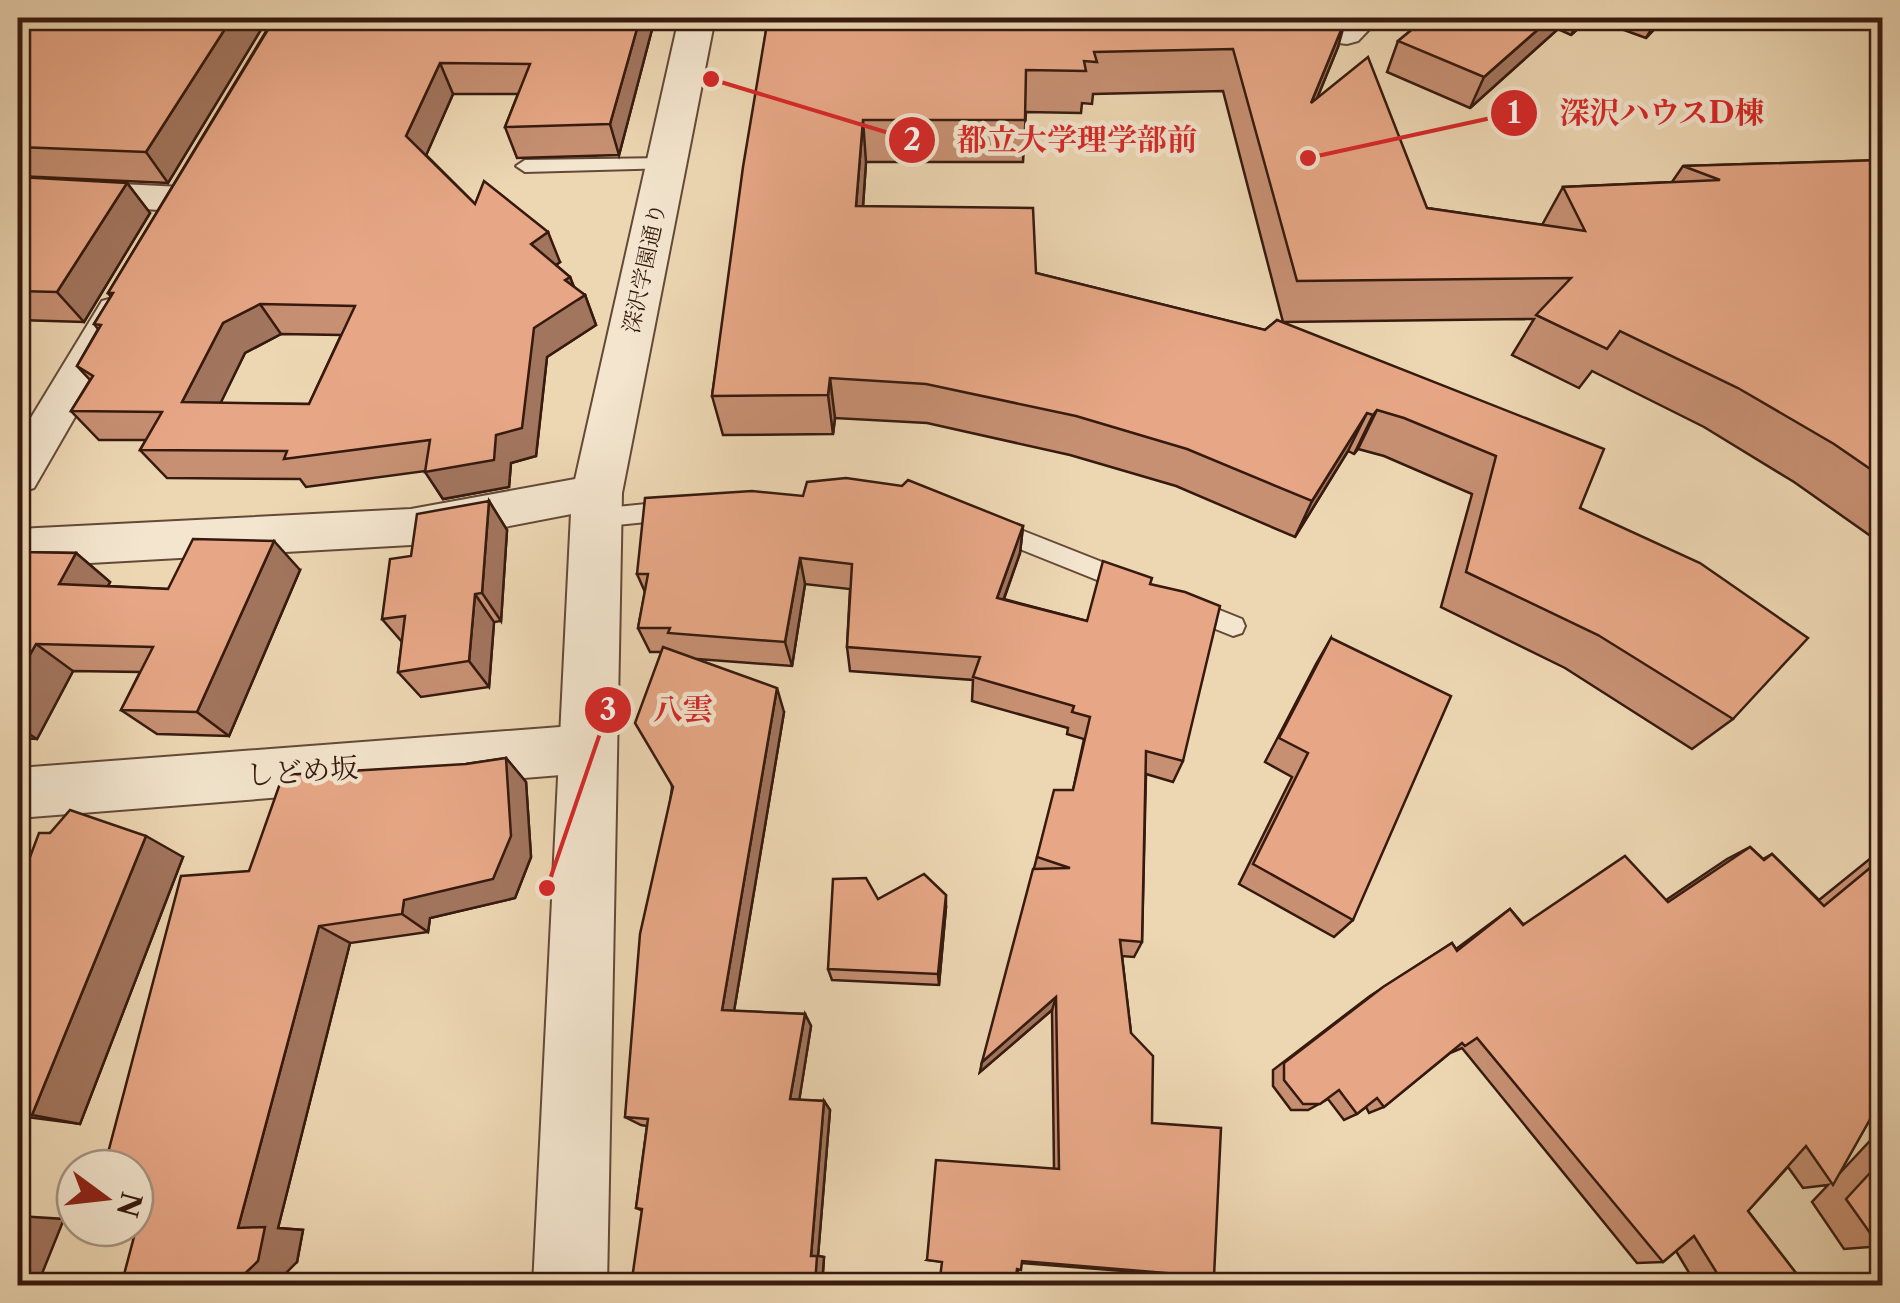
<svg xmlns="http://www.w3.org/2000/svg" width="1900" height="1303" font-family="'Libre Caslon Text','Noto Serif JP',serif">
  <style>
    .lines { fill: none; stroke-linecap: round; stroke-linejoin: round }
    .service-casing { stroke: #644938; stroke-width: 4 }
    .minor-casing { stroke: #644938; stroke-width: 4 }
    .tertiary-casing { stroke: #644938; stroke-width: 4 }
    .service { fill: #f3e5ce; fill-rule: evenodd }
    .minor { fill: #f3e5ce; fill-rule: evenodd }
    .tertiary { fill: #f3e5ce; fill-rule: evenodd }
    .wall { fill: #c79073; stroke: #361a0f; stroke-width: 2.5; fill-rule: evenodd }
    .shaded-wall { fill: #a2755e; stroke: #361a0f; stroke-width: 2.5 }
    .building { fill: #e7a786; stroke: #361a0f; stroke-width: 2.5; fill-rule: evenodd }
    .labels { text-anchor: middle; stroke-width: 9; stroke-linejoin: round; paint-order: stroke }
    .far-street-label { font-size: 22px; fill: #361a0f; stroke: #f3e5ce }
    .street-label { font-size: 28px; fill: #361a0f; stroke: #f3e5ce }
    .leader { fill: none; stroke: #d62828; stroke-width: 4 }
    .callout-dot { fill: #d62828; stroke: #f3e5ce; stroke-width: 4 }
    .mark-label { font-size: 30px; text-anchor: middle; font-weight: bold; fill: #fff }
    .callout-label { font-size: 30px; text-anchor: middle; font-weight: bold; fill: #d62828; stroke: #f3e5ce; stroke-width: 9; stroke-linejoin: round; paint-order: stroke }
  </style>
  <rect width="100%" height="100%" fill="#edd7b3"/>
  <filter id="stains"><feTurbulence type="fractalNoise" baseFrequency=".002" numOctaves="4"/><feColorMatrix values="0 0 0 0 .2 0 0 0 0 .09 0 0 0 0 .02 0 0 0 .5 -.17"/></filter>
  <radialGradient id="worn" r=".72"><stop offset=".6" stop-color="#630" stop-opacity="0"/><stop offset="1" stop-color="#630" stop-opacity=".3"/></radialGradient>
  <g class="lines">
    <defs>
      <g id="service">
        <polygon points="666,158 672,160 672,168 525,172 516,166 525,160"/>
        <polygon points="676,501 687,510 676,519 597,527 585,518 597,509"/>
        <polygon points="993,519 1140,577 1144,584 1140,591 1132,594 985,535 981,528"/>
        <polygon points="1187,597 1242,619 1245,626 1242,633 1233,636 1178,614 1175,607 1178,600"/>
      </g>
      <g id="minor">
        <polygon points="1197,18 1290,18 1340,23 1346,18 1380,18 1358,41 1347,44 1213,28 1202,25"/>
        <polygon points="18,179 182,187 195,191 201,199 195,207 182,211 18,203"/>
        <polygon points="116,297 130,301 136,311 34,488 18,493 18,439 102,301"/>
        <polygon points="597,475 613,480 620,493 613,506 411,545 18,567 18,529 411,509"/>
        <polygon points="586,725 605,732 612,749 605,766 586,773 18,818 18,768"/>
      </g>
      <polygon id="tertiary" points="679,18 715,18 622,493 607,1286 533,1286 572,493"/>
    </defs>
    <use href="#service" class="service-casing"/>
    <use href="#minor" class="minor-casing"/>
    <use href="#tertiary" class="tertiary-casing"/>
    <use href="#service" class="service"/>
    <use href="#minor" class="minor"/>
    <use href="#tertiary" class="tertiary"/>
  </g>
  <g class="wall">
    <polygon points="18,18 268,18 168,183 18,176"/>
    <path d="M 274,18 L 655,18 L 619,155 L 517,158 L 505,127 L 518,94 L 453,94 L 426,155 L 475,204 L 560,262 L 556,265 L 570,277 L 574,288 L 585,295 L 596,325 L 547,357 L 536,456 L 511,463 L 509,487 L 443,499 L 425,471 L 306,487 L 300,479 L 167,478 L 140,450 L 146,440 L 99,440 L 71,411 L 90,380 L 77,366 L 98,329 L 94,324 L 111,297 L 108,293 ZM 281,334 L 341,335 L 309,404 L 220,403 L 245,353 Z"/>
    <polygon points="768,18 1338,47 1317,98 1427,208 1542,225 1563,187 1672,182 1683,166 1882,160 1882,544 1794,482 1704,427 1592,371 1579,388 1512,355 1534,319 1283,322 1223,91 1093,94 1092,104 1082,103 1081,113 1026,112 1023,162 866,162 863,207 1036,273 1265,330 1277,320 1580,508 1733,719 1692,749 1565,668 1441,607 1472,494 1384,456 1358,449 1354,454 1348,451 1295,537 1176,486 1070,455 927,423 835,418 833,434 723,435 712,396"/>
    <polygon points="1426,18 1590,18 1571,35 1558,29 1470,108 1387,72 1398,41"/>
    <polygon points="1591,18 1665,18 1646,38"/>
    <polygon points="18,177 127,183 150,213 84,322 18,320"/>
    <polygon points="489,501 507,530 501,621 494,622 489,687 421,697 398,672 402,642 382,619 411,556"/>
    <polygon points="1023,526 1020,553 1004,599 1087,621 1150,584 1183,761 1173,782 1146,774 1142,942 1134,957 1122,956 1131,1033 1152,1123 1214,1277 1200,1277 1021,1263 1018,1271 927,1260 1054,1168 1052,1010 980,1072 1037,857 1073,790 1084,739 1067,734 1068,728 972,701 973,680 850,671 847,647 850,589 805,584 792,666 697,659 784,712 734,1011 805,1014 811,1026 799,1100 824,1101 830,1110 818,1256 824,1257 822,1286 636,1208 647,1126 641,1125 625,1117 672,788 661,652 650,652 638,628 645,592 637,574"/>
    <polygon points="18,552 76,553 110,582 108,586 168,589 300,570 229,736 157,734 121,710 140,672 73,671 37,739 18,738"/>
    <polygon points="1331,638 1353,920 1334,937 1239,884 1292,777 1265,762 1316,664"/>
    <polygon points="506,758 526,782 531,857 515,898 430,918 428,932 350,943 278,1228 303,1230 297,1262 135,1222 135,1168 249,871 466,764"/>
    <polygon points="50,833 183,857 80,1124 18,1116 18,889"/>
    <polygon points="1750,847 1763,859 1772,854 1819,900 1882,849 1882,1098 1839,1174 1882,1128 1882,1246 1844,1249 1812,1202 1828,1185 1803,1188 1788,1167 1748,1211 1806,1286 1697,1286 1676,1251 1663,1262 1637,1263 1462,1048 1450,1053 1384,1107 1369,1113 1366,1107 1357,1114 1344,1120 1328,1099 1308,1110 1291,1110 1273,1086 1273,1070 1370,996 1452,943 1456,949 1510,909 1523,924 1666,900 1727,859"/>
    <polygon points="878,899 946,907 939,985 832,980 828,969"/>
  </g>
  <g class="shaded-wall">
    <polygon points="232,18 268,18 168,183 146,152"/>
    <polygon points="640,18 655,18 619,155 610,124"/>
    <polygon points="1346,18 1338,47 1298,145 1311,103"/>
    <polygon points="1551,18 1563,18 1558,29 1470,108 1484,77"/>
    <polygon points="1580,18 1590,18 1571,35"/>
    <polygon points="1658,18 1665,18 1646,38"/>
    <polygon points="440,63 453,94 421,167 406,136"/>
    <polygon points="863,120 866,162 860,248 856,206"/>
    <polygon points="127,183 150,213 84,322 57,292"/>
    <polygon points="548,232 560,262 543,274 531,244"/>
    <polygon points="570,277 579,299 585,295 596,325 547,357 536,456 511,463 509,487 443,499 425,472 496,435 534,328 565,280"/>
    <polygon points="260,304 281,334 245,353 207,431 182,402 223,323"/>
    <polygon points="830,378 835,418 833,434 828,395"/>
    <polygon points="1377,410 1358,449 1354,454 1373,415"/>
    <polygon points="1367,413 1348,451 1295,537 1312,501"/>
    <polygon points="489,501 507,530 501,621 482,593"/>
    <polygon points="1023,526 1020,553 995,623 997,598"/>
    <polygon points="274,541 300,570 229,736 197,712"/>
    <polygon points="76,553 110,582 94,612 59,584"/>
    <polygon points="800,558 805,584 792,666 785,642"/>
    <polygon points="475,594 494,622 489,687 469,661"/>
    <polygon points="36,644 73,671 37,739 18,727 18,676"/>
    <polygon points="777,688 784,712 732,1023 722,1010"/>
    <polygon points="506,758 526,782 531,857 515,898 430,918 428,932 402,914 404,900"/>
    <polygon points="146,836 183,857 80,1124 32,1115"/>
    <polygon points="946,895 946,907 939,985 938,974"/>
    <polygon points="319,926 350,943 278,1228 303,1230 297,1262 273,1286 232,1286 238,1228"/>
    <polygon points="1056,997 1052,1010 980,1072 982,1062"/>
    <polygon points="805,1014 811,1026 798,1108 790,1099"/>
    <polygon points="824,1101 830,1110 818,1256 824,1257 822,1286 815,1286 811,1256"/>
    <polygon points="18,1216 64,1219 37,1286 18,1286"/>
  </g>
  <g class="building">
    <polygon points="22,18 232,18 146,152 18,147 18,22"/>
    <path d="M 275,18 L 640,18 L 610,124 L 505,127 L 530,64 L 440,63 L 406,136 L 475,204 L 484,181 L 548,232 L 531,244 L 570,277 L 565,280 L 585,295 L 534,328 L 522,428 L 496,435 L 494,460 L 425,472 L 430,440 L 284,459 L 287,451 L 140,450 L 162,412 L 71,411 L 93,376 L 77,366 L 101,325 L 94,324 L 113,293 L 108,293 ZM 260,304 L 355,306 L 309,404 L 182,402 L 223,323 Z"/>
    <polygon points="768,18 1346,18 1311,103 1368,57 1427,208 1585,231 1563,187 1720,180 1683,166 1882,160 1882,477 1834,444 1738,388 1620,331 1607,349 1536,315 1571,278 1297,281 1233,49 1094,52 1097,62 1084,61 1086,71 1026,70 1025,120 863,120 856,206 1033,208 1036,273 1265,330 1277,320 1604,449 1580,508 1700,563 1808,638 1733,719 1598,635 1466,572 1496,456 1404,418 1377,410 1373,415 1367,413 1312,501 1187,449 1076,416 926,384 830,378 828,395 712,396 743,167"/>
    <polygon points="1426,18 1551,18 1484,77 1398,41"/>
    <polygon points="18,177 127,183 57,292 18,291"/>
    <polygon points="846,478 902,486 908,480 1023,526 997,598 1087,621 1103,561 1152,578 1150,584 1185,592 1220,606 1183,761 1146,751 1142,942 1120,940 1131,1033 1153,1056 1152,1123 1221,1128 1214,1277 1022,1261 1021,1270 1017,1269 1015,1286 939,1286 942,1262 927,1260 936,1160 1059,1169 1056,997 982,1062 1033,869 1070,868 1037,857 1054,790 1073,790 1090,717 1072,712 1074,706 973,677 980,657 847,647 852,564 800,558 785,642 668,633 670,628 638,628 648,574 637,574 645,498 752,491 803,496 807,482"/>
    <polygon points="489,501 482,593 475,594 469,661 398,672 405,616 382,619 390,559 411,556 417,514"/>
    <polygon points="193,539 274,541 197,712 121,710 153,647 36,644 18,676 18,552 76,553 59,584 168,589"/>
    <polygon points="1331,638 1451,696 1353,920 1253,864 1308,753 1279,738"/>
    <polygon points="663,647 777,688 722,1010 805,1014 790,1099 824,1101 811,1256 817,1256 815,1286 631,1286 642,1209 636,1208 648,1119 625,1117 640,934 673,787 635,723"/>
    <polygon points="506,758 511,836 493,879 404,900 402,914 319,926 238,1228 265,1227 258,1261 232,1286 121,1286 140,1214 135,1215 135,1168 104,1168 181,876 249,871 283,775 466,764"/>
    <polygon points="70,810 146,836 32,1115 18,1113 18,889 39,833 50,833"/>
    <polygon points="1750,847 1764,860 1772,854 1824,906 1882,858 1882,1098 1833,1185 1806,1146 1748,1211 1806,1286 1725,1286 1694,1236 1663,1262 1477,1038 1465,1046 1462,1043 1384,1107 1377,1098 1357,1114 1339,1090 1320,1104 1303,1104 1284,1080 1284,1063 1383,987 1452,943 1457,951 1510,909 1523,925 1625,856 1668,902"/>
    <polygon points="924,874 946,895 938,974 828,969 833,879 866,878 878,899"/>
    <polygon points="1882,1160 1882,1246 1880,1247 1846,1199"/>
  </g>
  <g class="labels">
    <g class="far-street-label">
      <text transform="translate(644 268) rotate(-78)" y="8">深沢学園通り</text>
    </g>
    <g class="street-label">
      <text transform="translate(302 771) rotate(-4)" y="10">しどめ坂</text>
    </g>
  </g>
  <path class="leader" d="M1308 158L1514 113M711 79L912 140M547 888L608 710"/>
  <g class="callout-dot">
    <circle cx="1308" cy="158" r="10"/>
    <circle cx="711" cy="79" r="10"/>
    <circle cx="547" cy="888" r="10"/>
    <circle cx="1514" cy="113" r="25"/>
    <circle cx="912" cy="140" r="25"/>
    <circle cx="608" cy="710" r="25"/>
  </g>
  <g class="mark-label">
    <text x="1514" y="123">1</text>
    <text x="912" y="150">2</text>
    <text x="608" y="720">3</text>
  </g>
  <g class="callout-label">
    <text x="1662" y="123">深沢ハウスD棟</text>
    <text x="1077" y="150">都立大学理学部前</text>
    <text x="683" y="720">八雲</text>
  </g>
  <rect width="1900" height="1303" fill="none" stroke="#edd7b3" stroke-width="60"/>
  <rect x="20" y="20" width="1860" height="1263" fill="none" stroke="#361a0f" stroke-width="5"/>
  <rect x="30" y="30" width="1840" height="1243" fill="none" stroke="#361a0f" stroke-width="2.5"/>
  <g transform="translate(105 1198) rotate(105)"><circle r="48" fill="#f3e5ce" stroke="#a79482" stroke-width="2.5"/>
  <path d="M0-8L18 38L0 25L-18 38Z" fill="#8f2418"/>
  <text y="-15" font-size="28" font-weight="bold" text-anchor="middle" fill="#361a0f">N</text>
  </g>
  <rect width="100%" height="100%" filter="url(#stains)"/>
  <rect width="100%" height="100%" fill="url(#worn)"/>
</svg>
